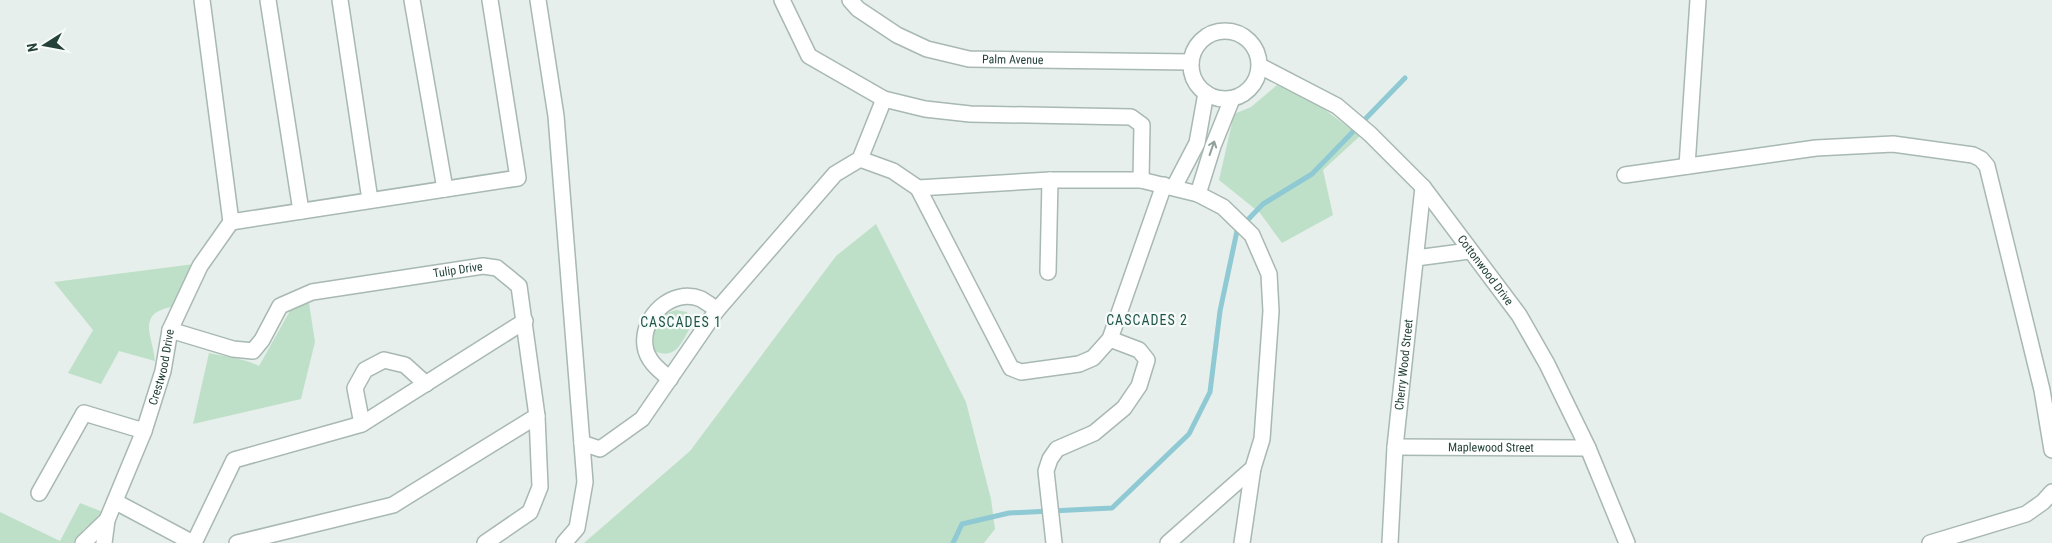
<svg xmlns="http://www.w3.org/2000/svg" width="2052" height="543" font-family="'Roboto Condensed',sans-serif">
  <style>
    .green { fill: #bfe0c8 }
    .lines { fill: none; stroke-linecap: round; stroke-linejoin: round }
    .stream { stroke: #8ec9d4; stroke-width: 5 }
    .minor-casing { stroke: #a8b8b2; stroke-width: 18 }
    .minor { stroke: #fff; stroke-width: 15 }
    .oneway { stroke: #92a09c }
    .labels { text-anchor: middle; stroke-width: 4.5; stroke-linejoin: round; paint-order: stroke }
    .street-label { font-size: 12px; fill: #24423a; stroke: #f7fbf9 }
    .neighbourhood-label { font-size: 14px; letter-spacing: 1px; fill: #1f5548; stroke: #f7fbf9 }
  </style>
  <rect width="100%" height="100%" fill="#e6efeb"/>
  <g class="green">
    <polygon points="1277,85 1308,97 1360,136 1323,170 1333,215 1282,243 1260,213 1219,180 1234,114 1251,107"/>
    <polygon points="876,224 966,402 991,499 995,529 984,543 584,543 690,451 836,256"/>
    <path d="M 202,263 L 171,307 C 135,314 154,338 155,361 L 119,351 L 101,384 L 68,373 L 93,330 L 54,282 Z"/>
    <path d="M 309,303 L 315,342 L 301,399 L 193,424 L 209,353 C 227,357 243,358 259,366 L 291,309 Z"/>
    <path d="M 676,310 L 687,312 L 691,326 C 682,342 675,361 655,351 C 652,336 653,328 660,315 Z"/>
    <polygon points="80,503 103,512 98,521 84,529 75,543 0,543 0,512 60,541"/>
  </g>
  <g class="lines">
    <polyline class="stream" points="953,543 962,524 1009,513 1112,508 1189,434 1210,392 1220,311 1237,231 1263,204 1312,174 1405,78"/>
    <defs>
      <g id="minor">
        <polyline points="202,0 231,222"/>
        <polyline points="268,0 301,211"/>
        <polyline points="340,0 370,200"/>
        <polyline points="412,0 445,189"/>
        <polyline points="538,0 556,116 585,482 577,528 564,543"/>
        <polyline points="782,0 809,56 884,99 925,109 970,114 1131,117 1142,125 1141,180"/>
        <path id="s1" d="M 850,0 L 858,9 L 897,35 L 927,49 L 969,59 L 1191,62"/>
        <circle cx="1225" cy="65" r="34"/>
        <path id="s2" d="M 1260,66 L 1337,106 L 1370,134 L 1423,187 L 1519,315 L 1547,364 L 1588,448 L 1627,543"/>
        <polyline points="860,159 893,171 918,188 1050,180 1141,180 1198,194 1223,207 1252,235 1269,274 1271,311 1262,439 1253,468 1168,543"/>
        <polyline points="1687,166 1698,0"/>
        <polyline points="1625,175 1816,148 1893,144 1973,155 1981,159 1987,166 2042,390 2052,450"/>
        <polyline points="1174,187 1197,143 1206,93"/>
        <polyline points="918,188 1011,368 1021,372 1079,364 1093,358 1110,339 1164,185"/>
        <polyline points="1198,194 1213,146 1232,99"/>
        <polyline points="231,222 518,178 490,0"/>
        <polyline points="1416,258 1469,251"/>
        <polyline points="1048,272 1050,180"/>
        <path id="s3" d="M 170,330 L 233,349 L 253,351 L 262,340 L 280,306 L 312,292 L 483,266 L 497,268 L 519,286 L 537,416 L 540,487 L 530,512 L 485,543"/>
        <path d="M 670,379 C 659,370 647,361 645,346 C 641,317 672,287 701,299 C 706,302 712,306 717,310"/>
        <polyline points="362,424 355,388 365,370 384,360 405,365 426,384"/>
        <polyline points="582,443 600,449 642,419 717,310 835,174 860,159 884,99"/>
        <path id="s4" d="M 1395,447 L 1588,448"/>
        <polyline points="39,493 84,413 144,431"/>
        <polyline points="116,502 193,543"/>
        <polyline points="83,543 107,520"/>
        <path id="s5" d="M 104,543 L 107,520 L 144,431 L 163,371 L 170,330 L 200,266 L 231,222"/>
        <polyline points="194,543 234,460 362,424 525,321"/>
        <polyline points="237,543 393,505 537,416"/>
        <polyline points="1054,543 1046,471 1050,459 1057,449 1094,433 1124,408 1139,386 1147,360 1139,350 1110,339"/>
        <polyline points="1242,543 1253,468"/>
        <path id="s6" d="M 1390,543 L 1395,447 L 1423,187"/>
        <polyline points="1930,543 2026,514 2043,502 2052,492"/>
      </g>
    </defs>
    <use href="#minor" class="minor-casing"/>
    <use href="#minor" class="minor"/>
  </g>
  <defs><path id="oneway-shaft" d="M-6 0H5M1.5-3L5.5 0L1.5 3" fill="none" stroke-width="1.6" stroke-linecap="round" stroke-linejoin="round" transform="scale(1.25)"/></defs>
  <use class="oneway" href="#oneway-shaft" transform="translate(1212 148) rotate(-71)"/>
  <g class="labels">
    <g class="street-label">
      <text dy="4" stroke="none"><textPath href="#s1" startOffset="179">Palm Avenue</textPath></text>
      <text dy="4" stroke="none"><textPath href="#s3" startOffset="321">Tulip Drive</textPath></text>
      <text dy="4" stroke="none"><textPath href="#s2" startOffset="309">Cottonwood Drive</textPath></text>
      <text dy="4" stroke="none"><textPath href="#s6" startOffset="179">Cherry Wood Street</textPath></text>
      <text dy="4" stroke="none"><textPath href="#s5" startOffset="186">Crestwood Drive</textPath></text>
      <text dy="4" stroke="none"><textPath href="#s4" startOffset="96">Maplewood Street</textPath></text>
    </g>
    <g class="neighbourhood-label">
      <text x="1147" y="325">CASCADES 2</text>
      <text x="681" y="327">CASCADES 1</text>
    </g>
  </g>
  <g transform="translate(45 45) rotate(259)" stroke="#f7fbf9" stroke-width="4" paint-order="stroke">
  <path d="M0-4L9 19L0 12L-9 19Z" fill="#24423a"/>
  <text y="-8" font-size="14" font-weight="bold" text-anchor="middle" fill="#24423a">N</text>
  </g>
</svg>
